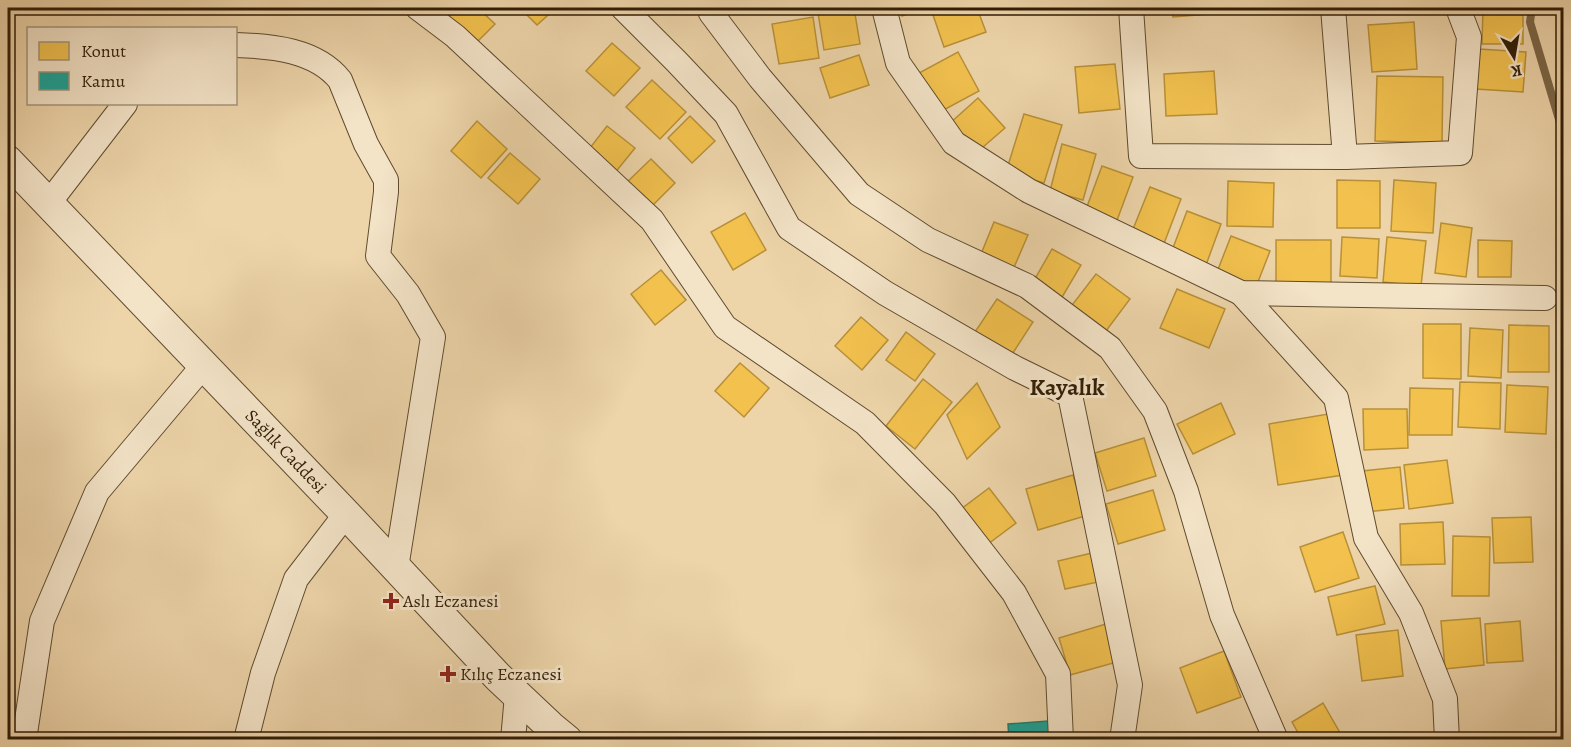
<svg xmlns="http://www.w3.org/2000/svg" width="1571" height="747" font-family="Alegreya,serif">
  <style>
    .homes { fill: #f2c14e; stroke: #b89038; stroke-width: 1.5 }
    .public { fill: #17a398; stroke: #1e7b6c; stroke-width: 1.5 }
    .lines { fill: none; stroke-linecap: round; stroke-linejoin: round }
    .stream { stroke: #7b6647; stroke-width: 8 }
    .minor-casing { stroke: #5f4b2f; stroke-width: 26 }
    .tertiary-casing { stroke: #5f4b2f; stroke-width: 32 }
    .minor { stroke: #f3e3c7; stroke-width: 24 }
    .tertiary { stroke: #f3e3c7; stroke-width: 30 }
    .poi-dot { fill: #8f2418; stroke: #f3e3c7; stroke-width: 2 }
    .labels { text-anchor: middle; stroke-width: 6; stroke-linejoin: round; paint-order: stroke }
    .street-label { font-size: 18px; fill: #301d06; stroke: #f3e3c7 }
    .poi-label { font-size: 18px; fill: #301d06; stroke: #f3e3c7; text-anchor: start }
    .district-label { font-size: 24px; font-weight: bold; fill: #301d06; stroke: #f3e3c7 }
  </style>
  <rect width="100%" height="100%" fill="#edd4a9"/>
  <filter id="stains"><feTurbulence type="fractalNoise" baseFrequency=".00333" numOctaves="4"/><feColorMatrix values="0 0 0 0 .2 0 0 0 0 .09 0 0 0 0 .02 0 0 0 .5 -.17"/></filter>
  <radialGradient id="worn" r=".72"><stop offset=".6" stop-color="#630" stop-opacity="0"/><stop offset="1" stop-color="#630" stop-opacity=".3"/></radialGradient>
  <g class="homes">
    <polygon points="457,8 478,8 495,24 473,46 445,20"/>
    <polygon points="520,8 556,8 537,25"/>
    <polygon points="846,8 854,8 860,44 824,50 818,13"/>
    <polygon points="899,8 925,8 902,16"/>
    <polygon points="945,8 977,8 986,32 944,47 932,12"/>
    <polygon points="1172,8 1222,8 1222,13 1173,17"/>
    <polygon points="1483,8 1523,8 1523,44 1482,44"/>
    <polygon points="813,17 819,58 779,64 772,24"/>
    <polygon points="1414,22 1417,69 1372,72 1368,25"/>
    <polygon points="612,43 640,68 614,96 586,71"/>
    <polygon points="1479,49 1526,52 1523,92 1476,89"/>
    <polygon points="958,52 979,91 940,112 919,73"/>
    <polygon points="859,55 869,85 830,98 820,68"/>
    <polygon points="1115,64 1120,109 1079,113 1075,67"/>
    <polygon points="1214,71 1217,114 1166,116 1164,74"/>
    <polygon points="1377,76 1443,77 1442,143 1375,141"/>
    <polygon points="652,80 686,112 660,139 626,107"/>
    <polygon points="978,98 1005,128 975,154 949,124"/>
    <polygon points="1024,114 1062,125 1044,183 1006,172"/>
    <polygon points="690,116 715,141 692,163 668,138"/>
    <polygon points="477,121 507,149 481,178 451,151"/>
    <polygon points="607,126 635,148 614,174 586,153"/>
    <polygon points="1062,144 1096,154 1083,200 1050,191"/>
    <polygon points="510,153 540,179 518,204 488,178"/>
    <polygon points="651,159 675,183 648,210 624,185"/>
    <polygon points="1102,166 1133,177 1116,223 1085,212"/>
    <polygon points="1337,180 1380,181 1380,228 1337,228"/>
    <polygon points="1394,180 1436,183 1433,233 1391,231"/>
    <polygon points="1228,181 1274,183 1273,227 1227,226"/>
    <polygon points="1150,187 1181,199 1163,246 1131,234"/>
    <polygon points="1187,211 1221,224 1206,265 1171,253"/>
    <polygon points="745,213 766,250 733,270 711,232"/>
    <polygon points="994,222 1028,235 1012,272 979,259"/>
    <polygon points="1441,223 1472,228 1466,277 1435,273"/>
    <polygon points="1231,236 1270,251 1256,287 1217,272"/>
    <polygon points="1342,237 1379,239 1377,278 1340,276"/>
    <polygon points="1387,237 1426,241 1421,286 1383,282"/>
    <rect x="1276" y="240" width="55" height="46"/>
    <polygon points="1478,240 1512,241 1511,277 1478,277"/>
    <polygon points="1052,249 1081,265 1061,299 1032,284"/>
    <polygon points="661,270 686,300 655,325 631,294"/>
    <polygon points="1096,274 1130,299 1103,335 1069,309"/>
    <polygon points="1177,289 1225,309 1209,348 1160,328"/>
    <polygon points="997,299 1033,322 1009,359 973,335"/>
    <polygon points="861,317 888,340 862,370 835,346"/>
    <polygon points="1423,324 1461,324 1461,379 1423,378"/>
    <polygon points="1509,325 1549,326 1549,372 1508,372"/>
    <polygon points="1470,328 1503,330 1501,378 1468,376"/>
    <polygon points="906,332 935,354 915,381 886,360"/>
    <polygon points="740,363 769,388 744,417 715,391"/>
    <polygon points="923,379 952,402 915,449 886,426"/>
    <polygon points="1460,382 1501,383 1500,429 1458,427"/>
    <polygon points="977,383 1000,427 967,459 947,415"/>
    <polygon points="1507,385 1548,387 1546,434 1505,432"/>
    <polygon points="1410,388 1453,389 1452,435 1409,435"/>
    <polygon points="1221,403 1235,434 1193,454 1177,424"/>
    <polygon points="1363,409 1407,409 1408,448 1364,450"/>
    <polygon points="1334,413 1343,475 1278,485 1269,424"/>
    <polygon points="1144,438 1156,476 1107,491 1095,453"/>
    <polygon points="1447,460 1453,503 1409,509 1404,465"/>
    <polygon points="1400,467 1404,508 1366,512 1362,471"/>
    <polygon points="1073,475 1085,516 1038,530 1026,489"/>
    <polygon points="989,488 1016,523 984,547 957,512"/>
    <polygon points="1153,490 1165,530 1118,544 1106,504"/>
    <polygon points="1531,517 1533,562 1494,563 1492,518"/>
    <polygon points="1443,522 1445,564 1401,565 1400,524"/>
    <polygon points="1343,532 1359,578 1315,592 1300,547"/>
    <polygon points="1453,536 1490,537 1489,596 1452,596"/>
    <polygon points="1092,553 1098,582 1065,589 1058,561"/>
    <polygon points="1375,586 1385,624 1337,635 1328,597"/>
    <polygon points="1480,618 1484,665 1445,669 1441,621"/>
    <polygon points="1520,621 1523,661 1487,663 1485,624"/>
    <polygon points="1106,624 1117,662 1070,675 1059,638"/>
    <polygon points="1398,630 1403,676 1362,681 1356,635"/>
    <polygon points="1224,651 1241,697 1197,713 1180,668"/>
    <polygon points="1323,703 1343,738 1340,740 1302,740 1292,722"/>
  </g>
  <polygon class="public" points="1048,721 1050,740 1009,740 1008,724"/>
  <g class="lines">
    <polyline class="stream" points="1532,8 1530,22 1564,136"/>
    <defs>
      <g id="minor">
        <polyline points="418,8 455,36 652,220 725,327 865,423 945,504 1014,593 1058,674 1061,740"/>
        <polyline points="623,8 677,62 726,114 789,228 885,293 1015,368 1070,395 1130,685 1122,740"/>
        <polyline points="714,8 711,13 760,78 859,194 928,240 1027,286 1110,348 1155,411 1186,491 1222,615 1276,740"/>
        <polyline points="884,8 898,63 954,143 1029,191 1241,293 1545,298"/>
        <polyline points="1131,8 1141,156 1345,157 1460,153 1469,37 1458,8"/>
        <polyline points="1333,8 1345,157"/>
        <path d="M 236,45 C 272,46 316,50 340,80 L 366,144 L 386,180 L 386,192 L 378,256 L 408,294 L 433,337 L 396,568"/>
        <polyline points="48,204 125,104"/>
        <polyline points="1241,293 1336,398 1366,538 1411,613 1445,699 1447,740"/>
        <polyline points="24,740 42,621 97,492 203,366"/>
        <polyline points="246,740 263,673 296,579 346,514"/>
        <polyline points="513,740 517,695"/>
      </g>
      <g id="tertiary">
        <path id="s1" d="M 8,161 L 346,514 L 498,677 L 550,726 L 567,740"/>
      </g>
    </defs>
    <use href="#minor" class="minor-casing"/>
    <use href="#tertiary" class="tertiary-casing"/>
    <use href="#minor" class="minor"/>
    <use href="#tertiary" class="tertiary"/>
  </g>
  <g class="poi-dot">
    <path d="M388 592h6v6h6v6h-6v6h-6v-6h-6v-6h6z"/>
    <path d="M445 665h6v6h6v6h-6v6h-6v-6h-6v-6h6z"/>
  </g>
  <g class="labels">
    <g class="street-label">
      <text dy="6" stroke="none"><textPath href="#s1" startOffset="402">Sağlık Caddesi</textPath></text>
    </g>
    <g class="poi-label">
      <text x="403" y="607">Aslı Eczanesi</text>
      <text x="460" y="680">Kılıç Eczanesi</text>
    </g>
    <g class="district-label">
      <text x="1067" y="395">Kayalık</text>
    </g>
  </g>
  <rect width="1571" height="747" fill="none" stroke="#edd4a9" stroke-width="30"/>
  <rect x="9" y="9" width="1553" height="729" fill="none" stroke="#301d06" stroke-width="3"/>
  <rect x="15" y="15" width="1541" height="717" fill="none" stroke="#301d06" stroke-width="1.5"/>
  <rect x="27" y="27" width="210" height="78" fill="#f3e3c7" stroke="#a5947a" stroke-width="1.5"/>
  <rect x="39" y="42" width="30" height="18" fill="#f2c14e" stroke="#a5947a" stroke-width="1.5"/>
  <text x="81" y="57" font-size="18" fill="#301d06">Konut</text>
  <rect x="39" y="72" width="30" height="18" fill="#17a398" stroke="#a5947a" stroke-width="1.5"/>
  <text x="81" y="87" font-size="18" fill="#301d06">Kamu</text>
  <g transform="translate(1514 57) rotate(169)" stroke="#f3e3c7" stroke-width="4.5" paint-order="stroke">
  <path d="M0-4.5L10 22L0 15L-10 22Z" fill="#301d06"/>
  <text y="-9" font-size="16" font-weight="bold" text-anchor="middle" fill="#301d06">K</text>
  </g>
  <rect width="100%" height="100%" filter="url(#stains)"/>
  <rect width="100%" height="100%" fill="url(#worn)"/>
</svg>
